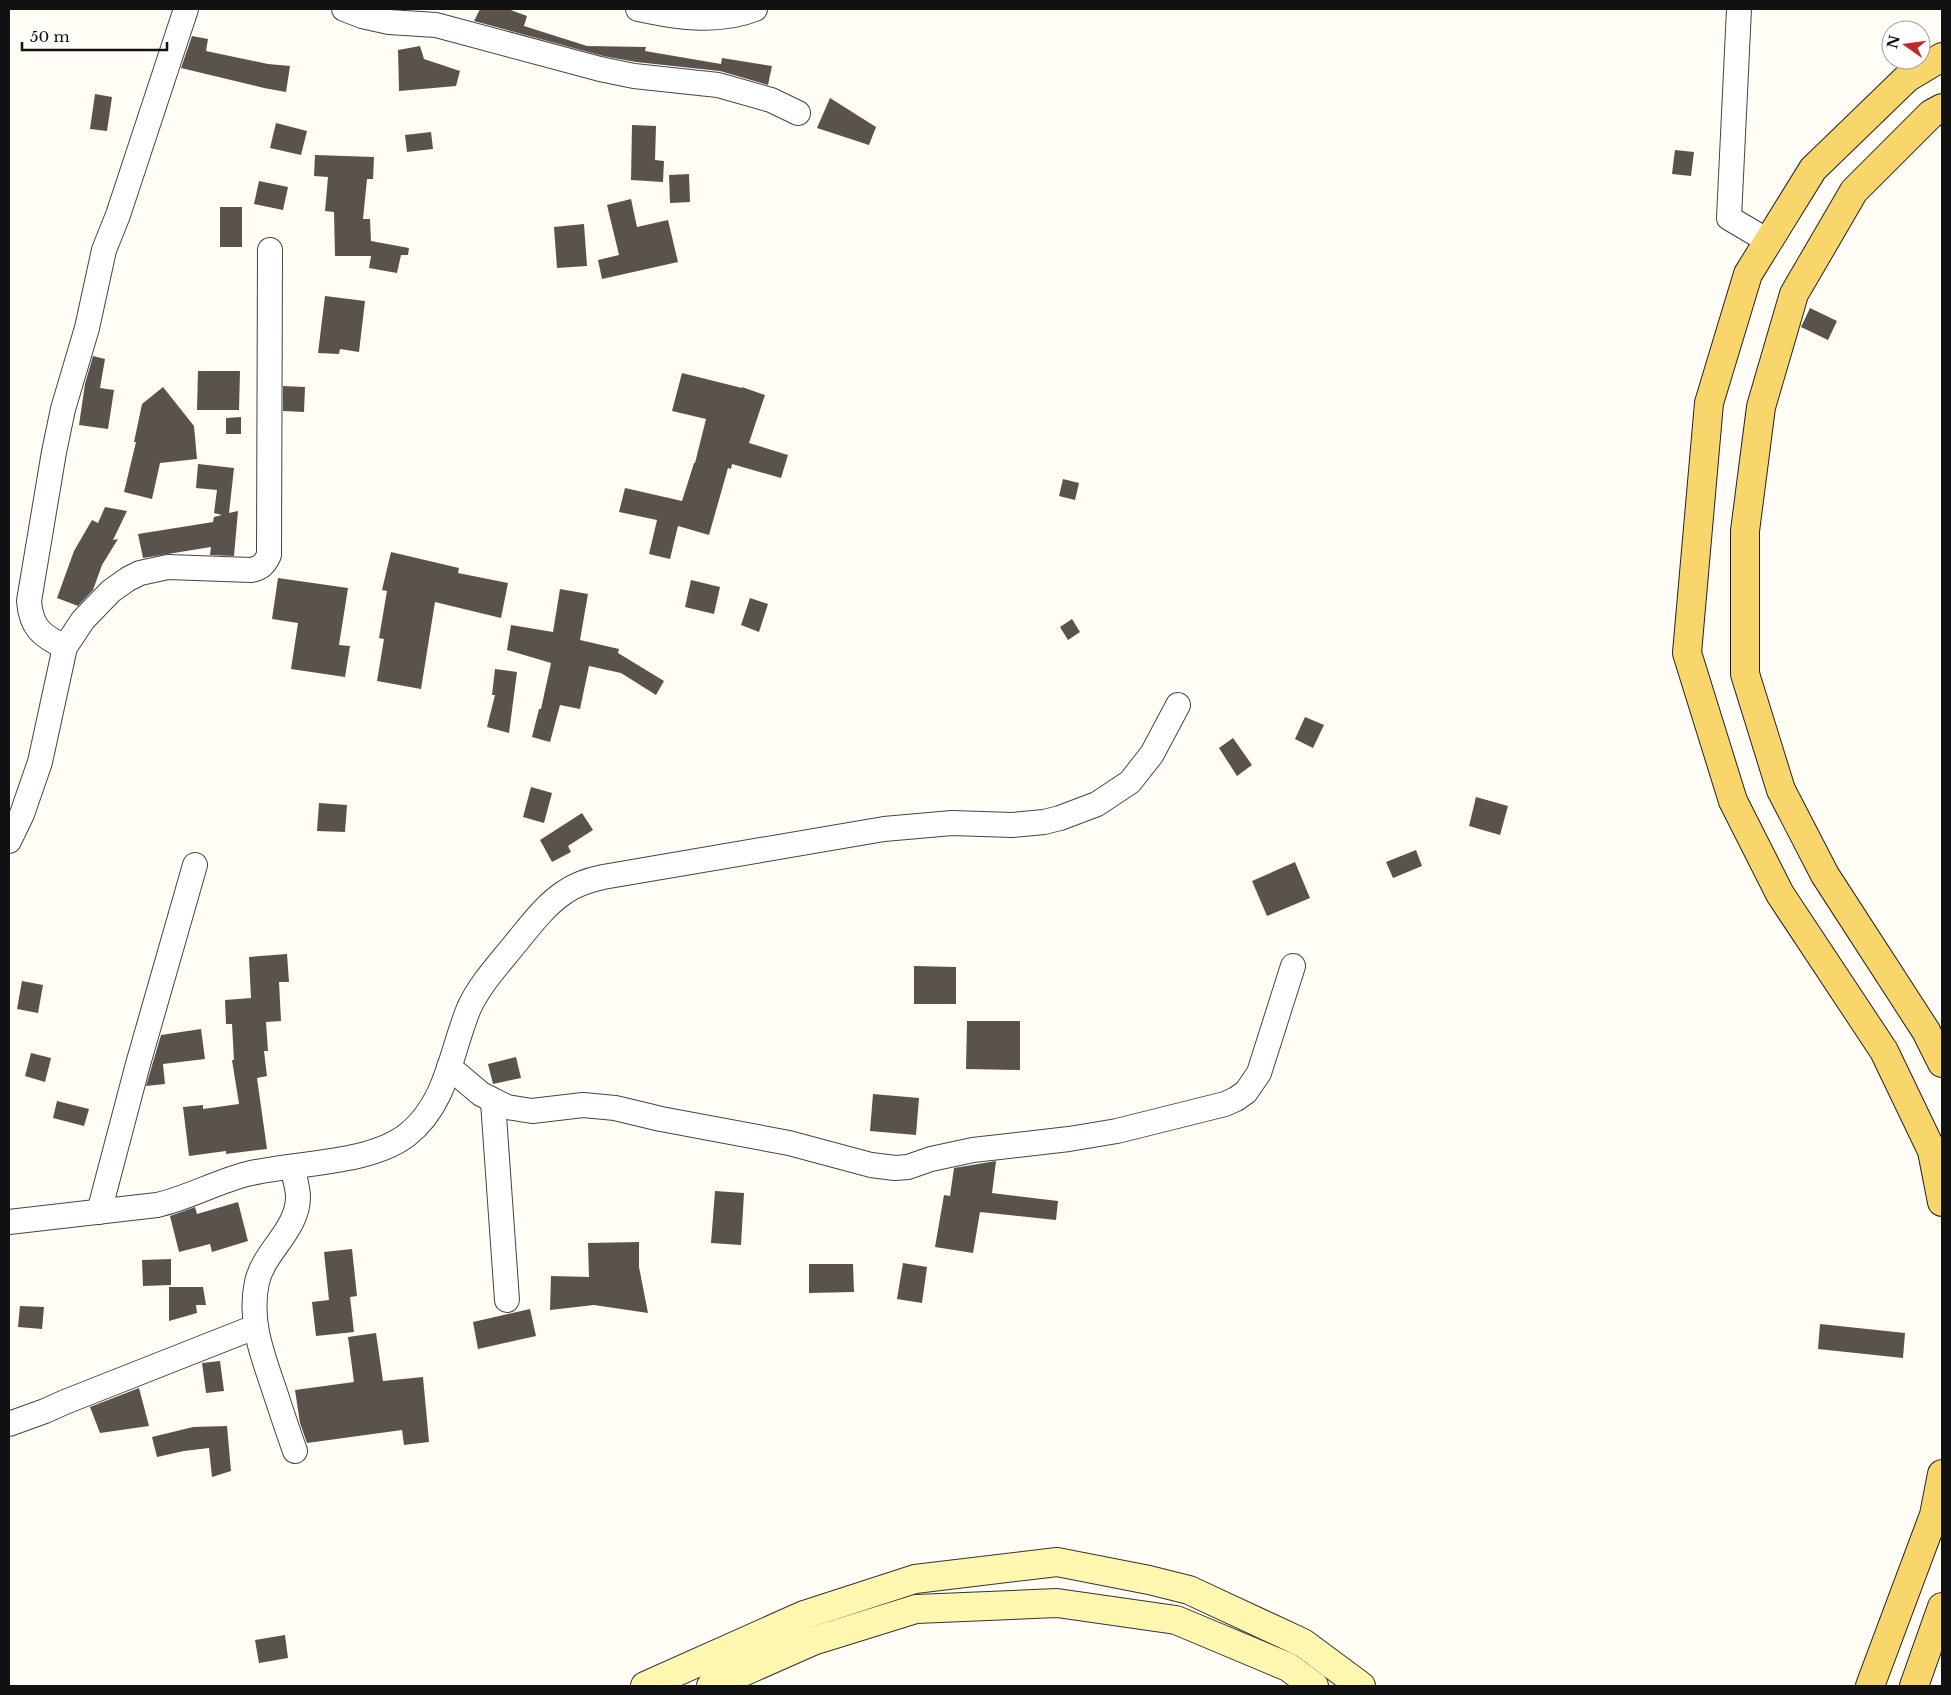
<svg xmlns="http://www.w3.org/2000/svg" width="1951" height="1695" font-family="'Libre Baskerville',serif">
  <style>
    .building { fill: #5a524d }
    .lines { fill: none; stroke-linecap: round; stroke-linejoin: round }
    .street-casing { stroke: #444; stroke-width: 26 }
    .secondary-casing { stroke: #333; stroke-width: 30 }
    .primary-casing { stroke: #222; stroke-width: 30 }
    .street { stroke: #fff; stroke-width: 24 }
    .secondary { stroke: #fff6b0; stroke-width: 28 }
    .primary { stroke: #f9d66b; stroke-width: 28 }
  </style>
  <rect width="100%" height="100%" fill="#fffdf5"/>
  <g class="building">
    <polygon points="480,9 508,9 527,16 524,26 587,46 646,47 645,51 721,64 722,58 772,66 768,85 720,71 636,62 603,56 474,21"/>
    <polygon points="192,36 208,39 206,51 268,64 290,66 286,92 264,88 181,68"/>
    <polygon points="420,46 424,59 460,71 456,86 399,91 398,50"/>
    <polygon points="95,94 112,97 107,131 90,129"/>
    <polygon points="830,98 876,127 869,145 817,128"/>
    <polygon points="276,123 307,131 301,155 270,148"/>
    <polygon points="632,125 656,126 655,160 664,161 663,182 631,180"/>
    <polygon points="431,132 433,149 407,152 405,135"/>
    <polygon points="1675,150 1694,152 1691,176 1672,174"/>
    <polygon points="315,155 374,157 373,179 367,179 363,219 370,219 371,241 409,248 408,255 401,255 397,273 369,268 371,256 335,256 334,212 325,211 328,177 314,176"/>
    <polygon points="689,174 690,202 670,203 669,175"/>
    <polygon points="259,181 288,187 283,210 254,204"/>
    <polygon points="631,199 637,227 668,220 678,262 602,279 598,260 619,255 607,205"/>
    <rect x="220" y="207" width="22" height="40"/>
    <polygon points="584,224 587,266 557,268 554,227"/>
    <polygon points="325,296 365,301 359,352 340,349 339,354 318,353"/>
    <polygon points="1810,308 1837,321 1828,340 1801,327"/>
    <polygon points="93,356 105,359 100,388 114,390 108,429 79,425 85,384"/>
    <polygon points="198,371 240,371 239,410 197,410"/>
    <polygon points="682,373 742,388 742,387 765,395 749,443 788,455 781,478 732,464 731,469 728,468 709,535 678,526 670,559 649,554 657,520 619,512 625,488 682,501 694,463 695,463 706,419 672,411"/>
    <polygon points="283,386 305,387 304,412 283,411"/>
    <polygon points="163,387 194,426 197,459 160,463 152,499 124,492 136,442 134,442 142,404"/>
    <polygon points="241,417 241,434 226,434 226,418"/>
    <polygon points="198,464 234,468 229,513 238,511 234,556 210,555 211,547 143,558 138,534 213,522 214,517 222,515 214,513 217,490 196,488"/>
    <polygon points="1063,479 1079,483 1075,500 1059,496"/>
    <polygon points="105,507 127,511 113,540 118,539 102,565 93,590 78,606 57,598 74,551 92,520 98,523"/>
    <polygon points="391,552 459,568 458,573 508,583 501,618 435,602 421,689 377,681 384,639 379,638 387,591 382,590"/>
    <polygon points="278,578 348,588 339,645 350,646 345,677 291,669 298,623 272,619"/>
    <polygon points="691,580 720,587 714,614 685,607"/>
    <polygon points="560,589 588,594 580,640 619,649 618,653 664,681 656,695 621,673 589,666 580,709 560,705 550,742 532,737 539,709 541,709 551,663 507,650 511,625 553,632"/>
    <polygon points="750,598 768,604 759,632 741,625"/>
    <polygon points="1072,619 1080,632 1068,640 1060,627"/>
    <polygon points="495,669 517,672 509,733 487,727 495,695 492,695"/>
    <polygon points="1305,717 1324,725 1313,748 1295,739"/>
    <polygon points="1233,738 1252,765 1237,776 1219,748"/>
    <polygon points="531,787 552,793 544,823 523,817"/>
    <polygon points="1476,797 1508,806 1500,835 1469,826"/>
    <polygon points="319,803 347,805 345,832 317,831"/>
    <polygon points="582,813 593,830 568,846 571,852 552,862 540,840"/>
    <polygon points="1416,850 1422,866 1393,878 1386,862"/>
    <polygon points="1295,862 1310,898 1267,916 1252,881"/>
    <polygon points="287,954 289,982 279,982 281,1021 266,1022 268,1051 264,1051 267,1076 257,1078 267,1149 226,1154 226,1151 189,1156 183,1107 203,1105 203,1109 239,1104 232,1060 234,1060 232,1024 226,1024 225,1000 251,998 249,957"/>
    <polygon points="914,966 956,967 956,1004 914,1004"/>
    <polygon points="22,981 43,985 38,1013 17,1009"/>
    <polygon points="967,1021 1020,1021 1020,1070 966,1069"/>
    <polygon points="201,1029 205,1059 163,1064 165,1084 146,1086 161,1035"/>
    <polygon points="31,1053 51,1058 45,1082 25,1076"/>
    <polygon points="516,1057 521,1078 493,1084 488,1064"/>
    <polygon points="873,1094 919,1098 916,1135 870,1131"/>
    <polygon points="57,1101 89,1109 84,1126 53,1118"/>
    <polygon points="996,1161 992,1193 1058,1201 1056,1220 980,1212 973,1253 935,1247 944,1195 950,1196 954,1168"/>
    <polygon points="715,1191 744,1193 741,1245 711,1243"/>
    <polygon points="238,1202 248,1241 212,1252 210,1244 179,1252 170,1216 195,1207 197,1214"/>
    <polygon points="639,1242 639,1267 648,1313 594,1305 550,1310 551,1276 589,1277 588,1243"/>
    <polygon points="352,1249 357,1296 350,1297 354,1332 316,1336 312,1302 329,1300 324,1252"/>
    <polygon points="171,1259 171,1285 143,1286 142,1260"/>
    <polygon points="903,1263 927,1267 922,1303 897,1299"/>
    <polygon points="809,1264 853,1264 854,1292 809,1293"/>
    <polygon points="169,1287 203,1287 206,1305 196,1305 197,1313 169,1321"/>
    <polygon points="20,1306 44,1307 42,1329 18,1327"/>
    <polygon points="530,1309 536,1336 478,1349 473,1322"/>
    <polygon points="1820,1324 1905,1333 1903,1358 1818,1349"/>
    <polygon points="376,1333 383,1381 423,1377 429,1442 404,1445 402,1430 307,1443 300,1423 295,1390 354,1382 348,1337"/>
    <polygon points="220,1361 224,1391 206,1393 202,1363"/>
    <polygon points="139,1388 149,1426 100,1433 90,1407"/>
    <polygon points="227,1426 231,1471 212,1477 209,1448 184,1451 157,1457 152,1437 193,1427"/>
    <polygon points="285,1635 288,1658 259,1663 255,1640"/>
  </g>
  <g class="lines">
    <defs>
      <g id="street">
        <polyline points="344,9 362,16 389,22 436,25 600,69 634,76 718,85 771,100 798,113"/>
        <path d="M 638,9 C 676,17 717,24 755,9"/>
        <polyline points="1739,9 1729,218 1768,241"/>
        <path d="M 65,647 C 42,636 31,628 29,601 L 54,452 L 63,409 L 87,328 L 104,250 L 118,215 L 186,9"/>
        <path d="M 9,841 L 22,814 L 40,762 L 65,647 L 83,620 L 111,591 L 128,579 L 140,573 L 168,567 L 251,570 C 261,568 265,564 269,555 L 270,250"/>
        <polyline points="449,1067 481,1094 507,1107 532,1111 583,1105 615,1108 661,1119 789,1143 871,1165 895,1168 908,1167 931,1159 973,1150 1069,1139 1117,1131 1225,1104 1236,1099 1246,1092 1259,1073 1293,966"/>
        <polyline points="493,1102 507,1300"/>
        <path d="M 292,1167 C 294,1176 298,1187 298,1197 C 298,1230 264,1251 257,1282 C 249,1319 261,1351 273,1386 C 280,1407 287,1429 295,1451"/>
        <polyline points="99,1212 138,1064 195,865"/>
        <path d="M 9,1222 L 157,1205 C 188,1198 216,1182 247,1174 C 294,1162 368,1165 407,1135 C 447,1104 451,1051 469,1008 C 480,984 499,964 515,944 C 530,926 545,905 565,892 C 576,884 589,880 603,877 L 884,829 L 952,823 L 1012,825 L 1044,822 L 1060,818 L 1097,804 L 1130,782 L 1152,754 L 1178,705"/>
        <polyline points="9,1424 45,1411 65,1402 255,1327"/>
      </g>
      <g id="secondary">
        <polyline points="645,1686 804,1615 915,1579 1057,1562 1149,1580 1189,1590 1303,1643 1361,1686"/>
        <polyline points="711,1686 813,1641 916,1609 1057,1603 1176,1620 1288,1667 1314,1686"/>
      </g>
      <g id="primary">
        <polyline points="1942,57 1907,78 1813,169 1748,274 1709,403 1687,653 1733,801 1780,894 1884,1051 1932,1151 1942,1202"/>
        <polyline points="1942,108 1931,114 1854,191 1794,294 1761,407 1745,531 1745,674 1781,790 1825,875 1926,1031 1942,1063"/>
        <polyline points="1870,1686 1934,1515 1942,1474"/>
        <polyline points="1914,1686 1942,1607"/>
      </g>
    </defs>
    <use href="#street" class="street-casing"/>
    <use href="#secondary" class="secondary-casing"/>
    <use href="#primary" class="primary-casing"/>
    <use href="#street" class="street"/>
    <use href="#secondary" class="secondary"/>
    <use href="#primary" class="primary"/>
  </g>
  <rect width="1951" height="1695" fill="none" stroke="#111111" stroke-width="20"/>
  <g transform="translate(1906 45) rotate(284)"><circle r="24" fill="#ffffff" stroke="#a0a0a0"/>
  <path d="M0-4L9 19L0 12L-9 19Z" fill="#c4262e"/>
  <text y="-8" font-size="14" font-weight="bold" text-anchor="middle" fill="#111111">N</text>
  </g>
  <path d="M22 42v8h145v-8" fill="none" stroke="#111111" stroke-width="2.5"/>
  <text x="30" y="42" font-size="15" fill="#111111" stroke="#ffffff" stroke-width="4" paint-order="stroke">50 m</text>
</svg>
